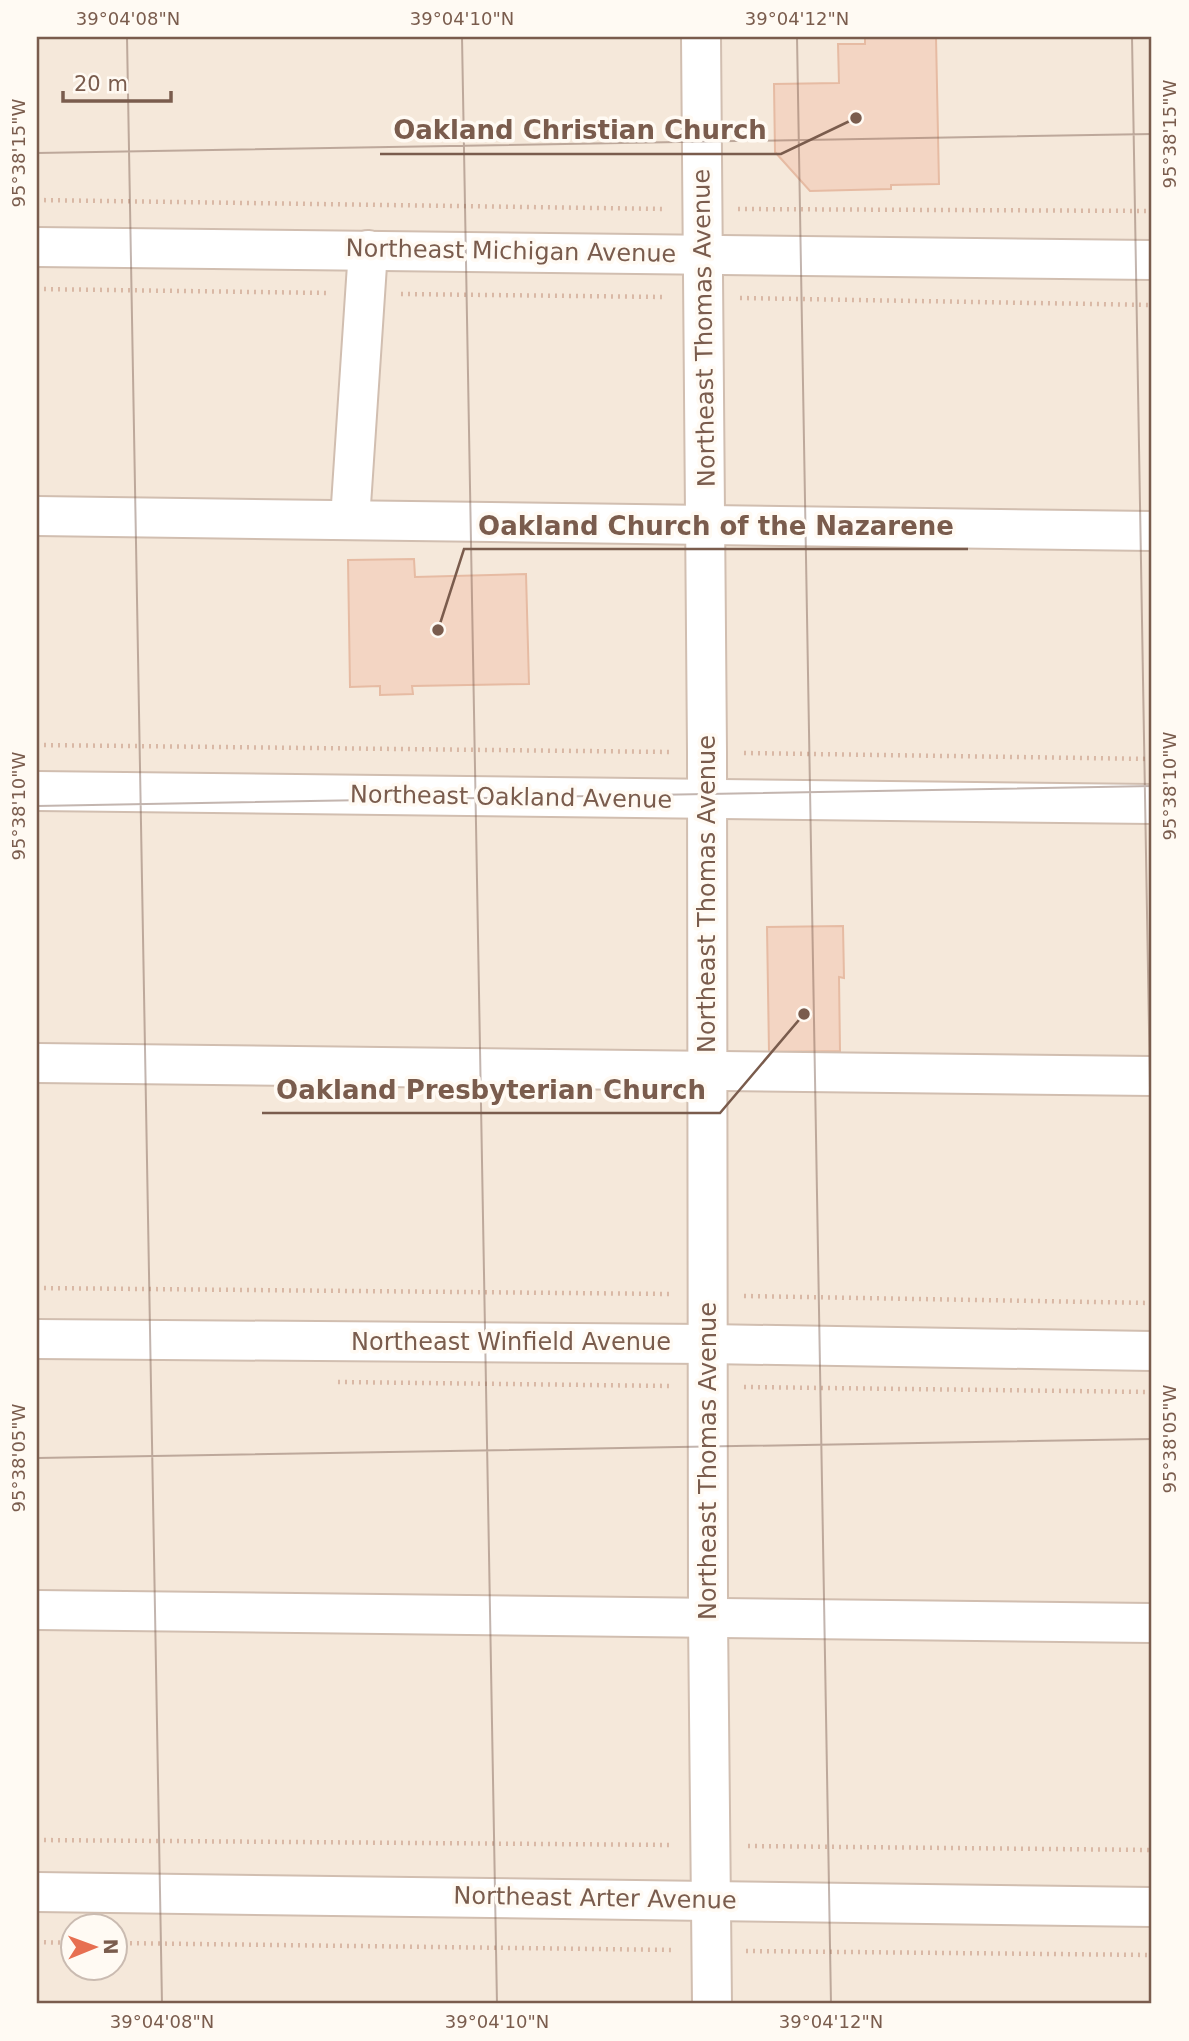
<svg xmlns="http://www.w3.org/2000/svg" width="1189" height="2041" font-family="'DejaVu Sans',sans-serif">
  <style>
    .residential { fill: #f5e8da; fill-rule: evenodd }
    .building { fill: #f3d5c3; stroke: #e6bba3; stroke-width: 2 }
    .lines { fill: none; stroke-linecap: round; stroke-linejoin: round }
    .minor-casing { stroke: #d1beb0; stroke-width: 42 }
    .path { stroke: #d9b8a5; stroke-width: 4.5; stroke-dasharray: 2 5; stroke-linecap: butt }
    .minor { stroke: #fff; stroke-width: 38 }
    .ticks { fill: none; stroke: #7a5c4d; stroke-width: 2; stroke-opacity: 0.45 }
    .labels { text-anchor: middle; stroke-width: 7; stroke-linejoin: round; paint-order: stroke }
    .street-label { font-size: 24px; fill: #7a5c4d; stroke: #fffaf3 }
    .leader { fill: none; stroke: #7a5c4d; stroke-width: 2.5 }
    .callout-dot { fill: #7a5c4d; stroke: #fffaf3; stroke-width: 2.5 }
    .callout-label { font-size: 26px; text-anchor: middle; font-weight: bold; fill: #7a5c4d; stroke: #fffaf3; stroke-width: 7; stroke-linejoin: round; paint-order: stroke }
    .neatline { fill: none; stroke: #7a5c4d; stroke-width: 2.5 }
    .ticks-label { font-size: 18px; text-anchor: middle; fill: #7a5c4d }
  </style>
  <rect width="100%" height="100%" fill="#fdf6ec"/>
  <path class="residential" d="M 37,37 L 1152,37 L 1152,2004 L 37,2004 ZM 74,1926 L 116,1926 L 116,1968 L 74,1968 Z"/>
  <g class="building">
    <polygon points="865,37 936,37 939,184 891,185 891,189 810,191 775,152 774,84 839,83 838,44 865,44"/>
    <polygon points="414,559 415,577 526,574 529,684 412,686 413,694 380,695 380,686 350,687 348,560"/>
    <polygon points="843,926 844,978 839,977 840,1051 769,1052 767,927"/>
  </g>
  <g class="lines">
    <defs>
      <g id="minor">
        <polyline points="701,37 707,752 708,1618 712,2004"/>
        <polyline points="37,247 1152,260"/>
        <polyline points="37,516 1152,531"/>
        <polyline points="350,520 368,250"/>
        <polyline points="37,791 1152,804"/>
        <polyline points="37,1063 1152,1076"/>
        <polyline points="37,1339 708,1344 1152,1351"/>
        <polyline points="37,1610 1152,1623"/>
        <polyline points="37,1892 1152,1907"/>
      </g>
    </defs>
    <use href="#minor" class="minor-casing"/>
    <g class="path">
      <polyline points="37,200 666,209"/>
      <polyline points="738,209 1152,211"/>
      <polyline points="37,289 329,293"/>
      <polyline points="401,294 665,297"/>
      <polyline points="740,298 1152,305"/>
      <polyline points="37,745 672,752"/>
      <polyline points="744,753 1152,759"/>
      <polyline points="37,1288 672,1294"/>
      <polyline points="744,1296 1152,1303"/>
      <polyline points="338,1382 672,1386"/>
      <polyline points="744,1387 1152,1392"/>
      <polyline points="37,1840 673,1845"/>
      <polyline points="748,1846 1152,1850"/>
      <polyline points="37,1942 74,1943"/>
      <polyline points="116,1943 675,1950"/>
      <polyline points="746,1951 1152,1955"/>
    </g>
    <use href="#minor" class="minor"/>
  </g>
  <path class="ticks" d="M 127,37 L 162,2004M 462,37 L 497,2004M 797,37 L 831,2004M 1132,37 L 1152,1204M 37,153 L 1152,134M 37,806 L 1152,786M 37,1458 L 1152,1439"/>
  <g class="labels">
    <g class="street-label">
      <text transform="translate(511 251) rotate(1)" y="8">Northeast Michigan Avenue</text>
      <text transform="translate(704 328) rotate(-91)" y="8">Northeast Thomas Avenue</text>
      <text transform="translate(511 797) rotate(1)" y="8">Northeast Oakland Avenue</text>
      <text transform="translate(707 894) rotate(-90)" y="8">Northeast Thomas Avenue</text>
      <text x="511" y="1350">Northeast Winfield Avenue</text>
      <text transform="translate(708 1461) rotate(-90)" y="8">Northeast Thomas Avenue</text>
      <text transform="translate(595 1898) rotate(1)" y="8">Northeast Arter Avenue</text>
    </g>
  </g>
  <path class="leader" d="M856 118L781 154H380M438 630L464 549H968M804 1014L720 1113H262"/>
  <g class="callout-dot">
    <circle cx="856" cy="118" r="7"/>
    <circle cx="438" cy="630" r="7"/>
    <circle cx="804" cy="1014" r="7"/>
  </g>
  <g class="callout-label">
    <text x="580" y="139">Oakland Christian Church</text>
    <text x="716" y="535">Oakland Church of the Nazarene</text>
    <text x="491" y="1099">Oakland Presbyterian Church</text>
  </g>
  <rect width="1189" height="2041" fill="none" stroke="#fffaf3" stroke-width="77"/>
  <g transform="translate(94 1947) rotate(89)"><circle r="33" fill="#fffaf3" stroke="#cabbb1" stroke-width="2"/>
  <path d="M0-5L12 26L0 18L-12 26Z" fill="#e76f51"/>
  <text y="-10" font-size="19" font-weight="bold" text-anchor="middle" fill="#7a5c4d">N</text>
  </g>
  <path d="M63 91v10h108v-10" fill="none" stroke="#7a5c4d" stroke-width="3.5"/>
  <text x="74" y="91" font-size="21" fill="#7a5c4d" stroke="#fffaf3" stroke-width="5" paint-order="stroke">20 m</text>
  <rect x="38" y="38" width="1112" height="1964" class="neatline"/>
  <g class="ticks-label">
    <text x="128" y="25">39°04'08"N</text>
    <text x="462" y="25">39°04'10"N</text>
    <text x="797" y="25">39°04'12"N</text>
    <text transform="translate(1170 134) rotate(-90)" y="6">95°38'15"W</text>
    <text transform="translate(19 153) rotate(-90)" y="6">95°38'15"W</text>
    <text transform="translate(1170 786) rotate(-90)" y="6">95°38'10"W</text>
    <text transform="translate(19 806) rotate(-90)" y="6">95°38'10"W</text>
    <text transform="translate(1170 1439) rotate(-90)" y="6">95°38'05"W</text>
    <text transform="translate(19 1458) rotate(-90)" y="6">95°38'05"W</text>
    <text x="162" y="2028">39°04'08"N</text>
    <text x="497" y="2028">39°04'10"N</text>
    <text x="831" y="2028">39°04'12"N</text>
  </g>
</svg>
